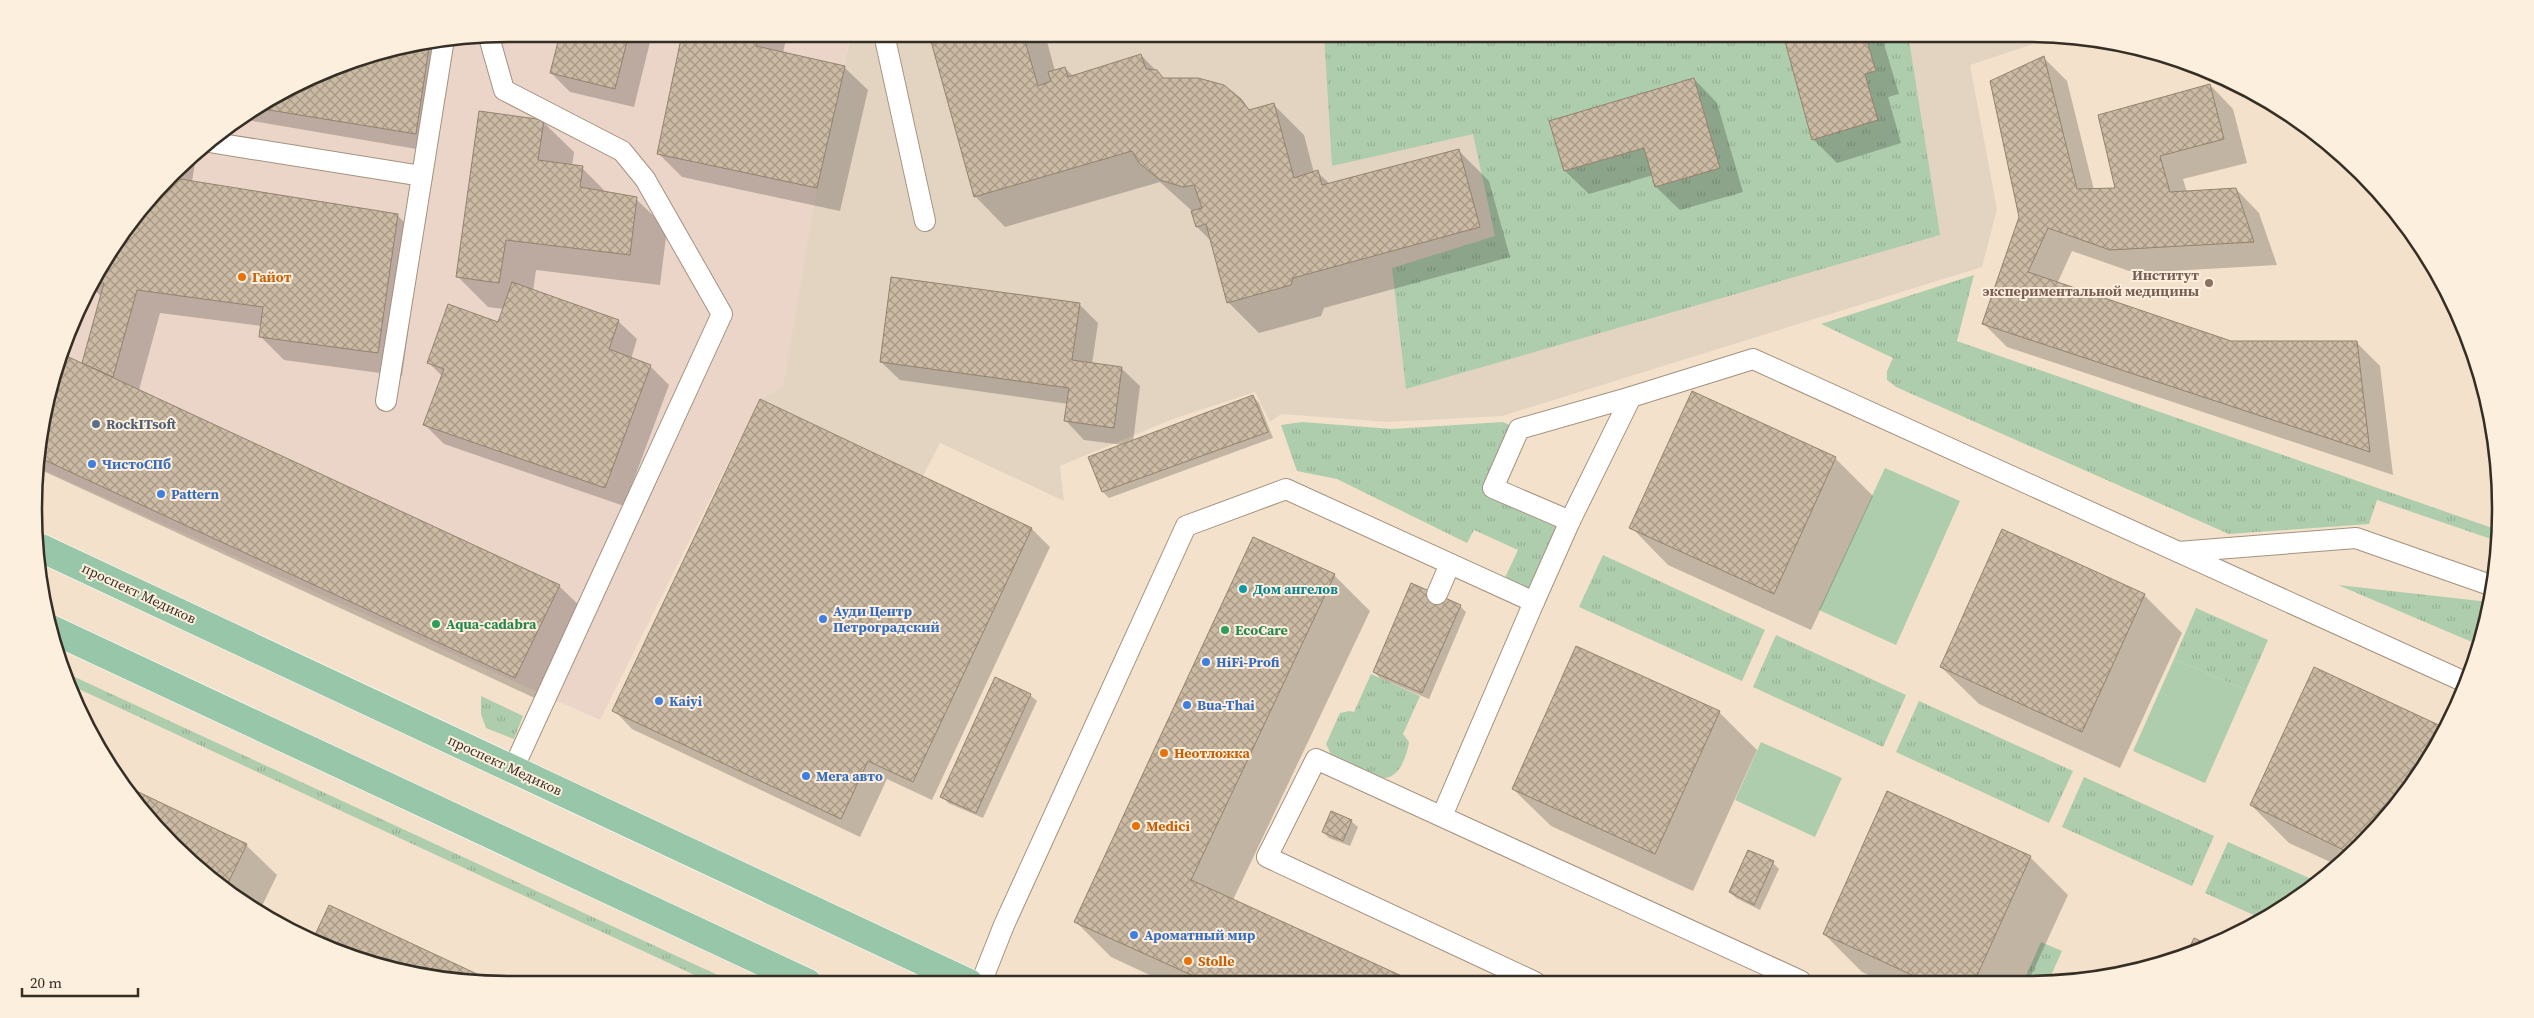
<svg xmlns="http://www.w3.org/2000/svg" width="2534" height="1018" font-family="'Source Serif 4',serif">
  <style>
    .commercial { fill: #ebd5c8 }
    .medical { fill: #e3d4c2 }
    .grass { fill: url(#grass-tufts) }
    .park { fill: #aecdad }
    .shadow { fill: #0003 }
    .building { fill: url(#building-cross-hatch); stroke: #93826e }
    .lines { fill: none; stroke-linecap: round; stroke-linejoin: round }
    .lane-casing { stroke: #a3927e; stroke-width: 22 }
    .primary-casing { stroke: #fff; stroke-width: 29 }
    .lane { stroke: #fff; stroke-width: 20 }
    .primary { stroke: #98c6a9; stroke-width: 28 }
    .food-dot { fill: #e8710a; stroke: #fdefdd; stroke-width: 2 }
    .education-dot { fill: #8d6e63; stroke: #fdefdd; stroke-width: 2 }
    .service-dot { fill: #5c6f8a; stroke: #fdefdd; stroke-width: 2 }
    .shop-dot { fill: #3f7fe0; stroke: #fdefdd; stroke-width: 2 }
    .culture-dot { fill: #0f9aa8; stroke: #fdefdd; stroke-width: 2 }
    .leisure-dot { fill: #2e9e5b; stroke: #fdefdd; stroke-width: 2 }
    .labels { text-anchor: middle; stroke-width: 4; stroke-linejoin: round; paint-order: stroke }
    .education-label { font-size: 14px; font-weight: bold; fill: #785e54; stroke: #fdefdd; text-anchor: end }
    .food-label { font-size: 14px; font-weight: bold; fill: #c56008; stroke: #fdefdd; text-anchor: start }
    .service-label { font-size: 14px; font-weight: bold; fill: #4e5e75; stroke: #fdefdd; text-anchor: start }
    .shop-label { font-size: 14px; font-weight: bold; fill: #366cbe; stroke: #fdefdd; text-anchor: start }
    .culture-label { font-size: 14px; font-weight: bold; fill: #0d838f; stroke: #fdefdd; text-anchor: start }
    .street-label { font-size: 14px; fill: #352e25; stroke: #fdefdd }
    .leisure-label { font-size: 14px; font-weight: bold; fill: #27864d; stroke: #fdefdd; text-anchor: start }
    .rim { fill: none; stroke: #352e25; stroke-width: 2.5 }
  </style>
  <defs>
    <pattern id="grass-tufts" width="24" height="20" patternUnits="userSpaceOnUse" patternTransform="scale(1.25)"><rect width="24" height="20" fill="#aecdad"/><path d="M3 7l-1-3M5 7V3M7 7l1-3M15 17l-1-3M17 17v-4M19 17l1-3" fill="none" stroke="#96b095"/></pattern>
    <pattern id="building-cross-hatch" width="8" height="8" patternUnits="userSpaceOnUse" patternTransform="scale(1.25)"><rect width="8" height="8" fill="#cbbaa4"/><path d="M0 0l8 8M0 8l8-8" fill="none" stroke="#a69885"/></pattern>
  </defs>
  <rect width="100%" height="100%" fill="#f3e1cb"/>
  <polygon class="commercial" points="509,34 850,34 783,387 760,399 600,720 39,468 38,447 59,356 97,272 196,152 271,98 356,59"/>
  <polygon class="medical" points="851,34 2025,34 2051,38 1970,65 1997,209 1982,267 1502,416 1388,422 1281,414 1270,422 1255,392 1173,419 1060,466 1064,501 940,443 923,476 760,399 783,387 817,188"/>
  <g class="grass">
    <polygon points="1324,34 1908,34 1940,235 1406,389 1392,268 1495,236 1473,134 1332,166"/>
    <polygon points="1974,275 1957,341 2498,530 2497,541 2377,500 2369,524 2229,534 1896,387 1887,380 1887,371 1893,358 1821,324"/>
    <polygon points="1302,422 1392,429 1503,422 1516,428 1489,489 1554,520 1557,527 1529,589 1502,584 1518,550 1474,530 1467,543 1337,479 1297,471 1281,425"/>
    <polygon points="1603,555 1765,630 1742,681 1579,607"/>
    <polygon points="2338,585 2489,602 2479,645"/>
    <polygon points="2196,608 2268,640 2246,690 2174,659"/>
    <polygon points="1776,635 1906,695 1883,747 1753,687"/>
    <polygon points="64,672 737,984 714,984 68,684"/>
    <path d="M 1371,674 L 1420,696 L 1403,734 L 1409,742 C 1407,756 1399,779 1383,778 L 1331,754 L 1326,744 L 1340,713 L 1349,711 L 1354,712 Z"/>
    <polygon points="481,696 523,716 514,739 486,728 481,714"/>
    <polygon points="1919,701 2073,771 2049,823 1896,752"/>
    <polygon points="2084,777 2214,836 2192,886 2062,827"/>
    <polygon points="2228,842 2316,881 2258,917 2205,893"/>
    <polygon points="2041,942 2062,951 2049,980 2024,980"/>
  </g>
  <g class="park">
    <polygon points="1885,468 1960,501 1896,645 1819,610"/>
    <polygon points="2174,659 2246,690 2205,783 2133,751"/>
    <polygon points="1761,742 1842,778 1815,837 1735,800"/>
  </g>
  <g class="shadow">
    <polygon points="561,34 652,34 634,107 570,92 551,73"/>
    <polygon points="683,34 787,34 783,53 844,67 868,90 840,211 682,177 658,153"/>
    <polygon points="931,34 1045,34 1055,71 1065,68 1073,76 1141,55 1165,80 1240,100 1251,111 1274,105 1304,135 1314,173 1317,172 1330,184 1458,150 1489,181 1510,257 1324,308 1321,316 1259,333 1228,302 1212,242 1197,227 1196,211 1191,210 1160,182 1005,227 975,196"/>
    <polygon points="1784,34 1881,34 1899,94 1888,97 1901,143 1837,163 1813,139"/>
    <polygon points="1977,34 2000,34 1982,39"/>
    <polygon points="442,45 434,152 241,119 271,98 356,59"/>
    <polygon points="2044,58 2067,81 2094,190 2117,189 2210,85 2233,109 2247,163 2183,179 2187,192 2236,189 2259,213 2277,265 2135,273 2072,251 2057,284 2231,342 2356,342 2380,366 2393,475 2007,347 1983,323 2021,217"/>
    <polygon points="1694,79 1717,103 1743,192 1680,210 1656,187 1653,175 1589,194 1565,171 1551,122"/>
    <polygon points="543,122 574,152 572,166 582,168 608,194 636,199 667,229 660,285 536,270 533,291 618,321 637,339 631,359 650,366 669,385 624,506 444,444 425,425 442,376 429,363 499,324 504,309 488,307 457,276"/>
    <polygon points="197,150 192,182 397,215 421,239 402,376 284,360 261,337 262,326 160,313 139,390 559,586 583,609 539,700 39,469 38,447 59,356 60,354 83,364 102,297 91,287 97,272"/>
    <polygon points="1079,304 1098,323 1092,364 1121,368 1140,386 1133,442 1253,396 1259,403 1273,438 1109,498 1103,492 1123,445 1084,440 1066,421 1068,404 900,380 881,362"/>
    <polygon points="1835,458 1873,496 1811,630 1668,565 1631,527"/>
    <polygon points="1032,529 1050,547 932,800 887,779 860,837 632,729 614,710"/>
    <polygon points="1334,575 1370,611 1233,900 1412,982 1167,983 1111,957 1075,921"/>
    <polygon points="2144,595 2182,633 2120,768 1979,704 1941,667"/>
    <polygon points="1460,606 1466,612 1429,699 1380,678 1374,672"/>
    <polygon points="1030,695 1037,701 983,818 948,803 942,796"/>
    <polygon points="1719,712 1757,750 1693,891 1551,826 1513,789"/>
    <polygon points="2442,728 2420,773 2339,866 2289,843 2251,805"/>
    <polygon points="129,789 246,845 277,875 261,908 220,886"/>
    <polygon points="1351,821 1358,827 1350,846 1329,838 1323,832"/>
    <polygon points="2030,857 2068,895 2029,980 1882,981 1862,972 1824,934"/>
    <polygon points="1773,863 1779,869 1760,910 1736,898 1730,892"/>
    <polygon points="329,907 487,981 357,959 315,937"/>
    <polygon points="1698,978 1705,981 1696,981"/>
  </g>
  <g class="building">
    <polygon points="560,34 629,34 615,89 550,73"/>
    <polygon points="682,34 759,34 756,46 845,66 817,188 657,154"/>
    <polygon points="929,34 1023,34 1038,86 1051,81 1048,72 1065,67 1068,77 1141,54 1146,69 1157,70 1163,78 1198,78 1224,85 1241,99 1249,110 1274,103 1294,178 1318,170 1322,185 1459,149 1480,227 1293,278 1291,285 1227,303 1206,224 1196,227 1191,211 1202,208 1194,185 1183,187 1160,180 1139,163 1132,151 974,197"/>
    <polygon points="1783,34 1865,34 1876,71 1865,74 1878,120 1812,140"/>
    <polygon points="429,47 416,134 257,108 271,98 356,59"/>
    <polygon points="2044,56 2077,189 2115,188 2098,115 2210,84 2224,139 2160,156 2170,192 2236,188 2254,242 2110,250 2048,228 2028,272 2231,341 2357,341 2370,452 1982,324 2019,217 1990,81"/>
    <polygon points="1694,78 1720,168 1655,187 1644,148 1564,171 1549,121"/>
    <polygon points="479,111 544,120 538,160 583,166 580,187 637,197 630,255 506,240 499,283 456,277"/>
    <polygon points="174,178 398,214 378,353 259,337 263,307 137,290 113,377 82,363 104,283 93,282 97,272"/>
    <polygon points="891,277 1080,303 1072,360 1122,367 1114,428 1064,421 1069,388 880,362"/>
    <polygon points="512,282 619,320 609,349 651,365 605,488 423,425 444,369 427,363 448,304 498,322"/>
    <polygon points="60,353 560,585 515,678 38,457 38,447"/>
    <polygon points="1692,391 1836,457 1774,594 1629,528"/>
    <polygon points="1253,395 1268,432 1102,492 1088,457"/>
    <polygon points="760,399 1032,528 913,782 868,761 841,819 612,711"/>
    <polygon points="2002,529 2145,594 2082,732 1940,667"/>
    <polygon points="1253,537 1335,574 1191,880 1415,982 1207,982 1074,922"/>
    <polygon points="1411,583 1461,605 1422,693 1373,672"/>
    <polygon points="1576,646 1720,711 1655,854 1512,789"/>
    <polygon points="2314,667 2443,727 2420,773 2350,853 2250,805"/>
    <polygon points="995,677 1031,694 976,813 940,797"/>
    <polygon points="126,786 247,844 225,889 220,886"/>
    <polygon points="1887,791 2031,856 1975,980 1925,981 1823,934"/>
    <polygon points="1331,811 1352,820 1343,841 1322,832"/>
    <polygon points="1748,850 1774,861 1754,905 1729,892"/>
    <polygon points="329,905 492,981 357,959 314,937"/>
    <polygon points="2194,938 2211,946 2187,953"/>
  </g>
  <g class="lines">
    <defs>
      <g id="lane">
        <polyline points="884,34 925,221"/>
        <polyline points="489,37 504,90 622,151 645,179 722,314 513,769"/>
        <polyline points="209,142 422,176"/>
        <polyline points="386,401 443,45"/>
        <polyline points="1570,521 1493,488 1519,429 1631,397"/>
        <polyline points="2178,552 2356,538 2493,586"/>
        <polyline points="1437,594 1450,564"/>
        <polyline points="1442,816 1534,602"/>
        <polyline points="1535,982 1267,857 1316,759 1801,981"/>
        <polyline points="981,983 1004,925 1186,526 1286,489 1534,602 1570,521 1631,397 1753,359 2465,682"/>
      </g>
      <g id="primary">
        <polyline points="41,548 969,983"/>
        <polyline points="51,629 808,983"/>
      </g>
    </defs>
    <use href="#lane" class="lane-casing"/>
    <use href="#primary" class="primary-casing"/>
    <use href="#lane" class="lane"/>
    <use href="#primary" class="primary"/>
  </g>
  <g class="food-dot">
    <circle cx="242" cy="277" r="5"/>
    <circle cx="1164" cy="753" r="5"/>
    <circle cx="1136" cy="826" r="5"/>
    <circle cx="1188" cy="961" r="5"/>
  </g>
  <circle class="education-dot" cx="2209" cy="283" r="5"/>
  <circle class="service-dot" cx="96" cy="424" r="5"/>
  <g class="shop-dot">
    <circle cx="92" cy="464" r="5"/>
    <circle cx="161" cy="494" r="5"/>
    <circle cx="823" cy="619" r="5"/>
    <circle cx="1206" cy="662" r="5"/>
    <circle cx="659" cy="701" r="5"/>
    <circle cx="1187" cy="705" r="5"/>
    <circle cx="806" cy="776" r="5"/>
    <circle cx="1134" cy="935" r="5"/>
  </g>
  <circle class="culture-dot" cx="1243" cy="589" r="5"/>
  <g class="leisure-dot">
    <circle cx="436" cy="624" r="5"/>
    <circle cx="1225" cy="630" r="5"/>
  </g>
  <g class="labels">
    <g class="education-label">
      <text x="2199" y="280">Институт<tspan x="2199" dy="16">экспериментальной медицины</tspan></text>
    </g>
    <g class="food-label">
      <text x="252" y="282">Гайот</text>
      <text x="1174" y="758">Неотложка</text>
      <text x="1146" y="831">Medici</text>
      <text x="1198" y="966">Stolle</text>
    </g>
    <g class="service-label">
      <text x="106" y="429">RockITsoft</text>
    </g>
    <g class="shop-label">
      <text x="102" y="469">ЧистоСПб</text>
      <text x="171" y="499">Pattern</text>
      <text x="833" y="616">Ауди Центр<tspan x="833" dy="16">Петроградский</tspan></text>
      <text x="1216" y="667">HiFi-Profi</text>
      <text x="669" y="706">Kaiyi</text>
      <text x="1197" y="710">Bua-Thai</text>
      <text x="816" y="781">Мега авто</text>
      <text x="1144" y="940">Ароматный мир</text>
    </g>
    <g class="culture-label">
      <text x="1253" y="594">Дом ангелов</text>
    </g>
    <g class="street-label">
      <text transform="translate(139 593) rotate(25)" y="5">проспект Медиков</text>
      <text transform="translate(505 765) rotate(25)" y="5">проспект Медиков</text>
    </g>
    <g class="leisure-label">
      <text x="446" y="629">Aqua-cadabra</text>
      <text x="1235" y="635">EcoCare</text>
    </g>
  </g>
  <path d="M0 0H2534V1018H0ZM508 42H2026A466 466 0 0 1 2492 508V510A466 466 0 0 1 2026 976H508A466 466 0 0 1 42 510V508A466 466 0 0 1 508 42Z" fill="#fdefdd" fill-rule="evenodd"/>
  <path class="rim" d="M508 42H2026A466 466 0 0 1 2492 508V510A466 466 0 0 1 2026 976H508A466 466 0 0 1 42 510V508A466 466 0 0 1 508 42Z"/>
  <path d="M22 988v8h116v-8" fill="none" stroke="#352e25" stroke-width="2.5"/>
  <text x="30" y="988" font-size="15" fill="#352e25" stroke="#fdefdd" stroke-width="4" paint-order="stroke">20 m</text>
</svg>
